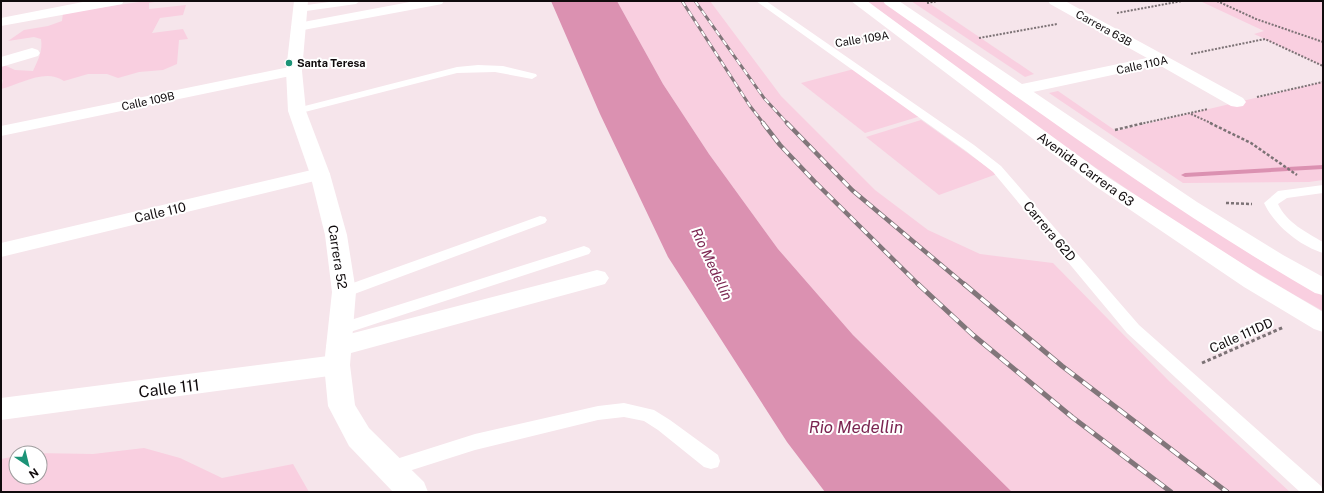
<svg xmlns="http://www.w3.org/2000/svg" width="1324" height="493" font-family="'Public Sans',sans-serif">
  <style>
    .green { fill: #f9cfe0 }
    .water { fill: #db91b1 }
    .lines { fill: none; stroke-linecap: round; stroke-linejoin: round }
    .stream { fill: #db91b1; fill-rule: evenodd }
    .path-far2 { stroke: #7c7275; stroke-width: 2; stroke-dasharray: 2 1.5; stroke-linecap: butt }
    .path-far1 { stroke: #7c7275; stroke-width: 2.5; stroke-dasharray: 3 2; stroke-linecap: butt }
    .path { stroke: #7c7275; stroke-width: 3; stroke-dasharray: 3.5 2.5; stroke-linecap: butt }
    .service { fill: #fff; fill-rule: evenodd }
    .minor { fill: #fff; fill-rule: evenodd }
    .secondary { fill: #fff; fill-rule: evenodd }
    .trunk { fill: #fff; fill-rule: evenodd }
    .rail-far2-casing { stroke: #81767a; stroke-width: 3 }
    .rail-far1-casing { stroke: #81767a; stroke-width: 4.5 }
    .rail-casing { stroke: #81767a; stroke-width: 5 }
    .rail-far2 { stroke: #fff; stroke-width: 2; stroke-dasharray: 6; stroke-linecap: butt }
    .rail-far1 { stroke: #fff; stroke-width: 3; stroke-dasharray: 8; stroke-linecap: butt }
    .rail { stroke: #fff; stroke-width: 3.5; stroke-dasharray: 11; stroke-linecap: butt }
    .poi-dot { fill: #1c9377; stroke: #fff; stroke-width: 1.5 }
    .labels { text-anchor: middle; stroke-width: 4; stroke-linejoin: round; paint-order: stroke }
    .far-street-label { font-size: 11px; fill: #100b0d; stroke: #fff }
    .far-poi-label { font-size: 11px; font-weight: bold; fill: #100b0d; stroke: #fff; text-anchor: start }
    .street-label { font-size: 13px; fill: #100b0d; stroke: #fff }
    .water-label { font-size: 14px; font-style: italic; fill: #7b2551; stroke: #fff }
    .near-street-label { font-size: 16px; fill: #100b0d; stroke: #fff }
    .near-water-label { font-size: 17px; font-style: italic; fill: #7b2551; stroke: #fff }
  </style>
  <rect width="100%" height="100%" fill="#f6e5eb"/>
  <g class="green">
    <path d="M 146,1 L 160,1 L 149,3 L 149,9 L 186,5 L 183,15 L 160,18 L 152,33 L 183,29 L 188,39 L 179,40 L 177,64 L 163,70 L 139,72 L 118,78 L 107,74 L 88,74 L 64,81 C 45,68 21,84 1,89 L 3,80 L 1,79 L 1,65 L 4,65 L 15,70 L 33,71 C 38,60 43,51 41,39 L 34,37 L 8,41 L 24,30 L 48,26 L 62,21 L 63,13 Z"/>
    <polygon points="617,1 710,1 781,96 875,190 928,230 980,254 1053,263 1169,381 1290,492 1012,492 853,335 778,249 709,154 663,84"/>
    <path d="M 867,1 L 885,1 L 1173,203 L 1255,257 L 1323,296 L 1323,311 C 1162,221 1014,111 867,1 Z"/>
    <polygon points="911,1 926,1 1034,74 1025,77"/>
    <polygon points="1200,1 1323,1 1323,66 1254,34 1264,31"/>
    <polygon points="854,69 921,116 865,133 801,83"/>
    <polygon points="1323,82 1323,180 1309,182 1183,183 1049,93 1058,91 1116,131"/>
    <polygon points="921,120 997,174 939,195 866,137"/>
    <polygon points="144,448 180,458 222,478 293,464 309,492 1,492 1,459 16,456 16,477 40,477 40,453 33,453 35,453 93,454"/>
  </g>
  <polygon class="water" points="551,1 617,1 663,84 709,154 778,249 853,335 1012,492 825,492 787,442 668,257 600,114"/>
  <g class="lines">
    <polygon class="stream" points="1323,165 1323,169 1185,177 1181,175 1185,173"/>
    <g class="path-far2">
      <polyline points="1217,1 1256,19 1323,42"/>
      <polyline points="927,3 938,1"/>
      <polyline points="1117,13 1182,1"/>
      <polyline points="979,38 1057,24"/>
      <polyline points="847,41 876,36"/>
      <polyline points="1191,54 1265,39 1323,66"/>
      <polyline points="1257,97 1323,82"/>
      <polyline points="1191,114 1213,124"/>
      <polyline points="1140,124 1208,109"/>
    </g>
    <g class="path-far1">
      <polyline points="1210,123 1251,143 1297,175"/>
      <polyline points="1115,130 1144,123"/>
      <polyline points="1226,203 1252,204"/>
    </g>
    <polyline class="path" points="1202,363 1284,327"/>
    <g class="service">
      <polygon points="337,1 360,1 356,4 299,12 295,9 299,6"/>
      <polygon points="756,1 766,1 974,145 1001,166 1139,325 1321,486 1323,492 1300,492 1127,333 993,172 966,151"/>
      <polygon points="478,65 503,66 536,74 537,76 532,79 495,72 457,73 297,114 291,111 293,109 457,67"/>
      <path d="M 1323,185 L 1323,193 L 1287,198 L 1278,204 C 1287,223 1306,232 1323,242 L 1323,253 C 1300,246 1274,225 1264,203 L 1278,191 Z"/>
      <polygon points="540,216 545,217 547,220 545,223 349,296 344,297 339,296 337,292 339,288"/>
      <polygon points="584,246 589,248 591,251 589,254 341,335 335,333 333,329 335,325"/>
      <polygon points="624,403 654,410 670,420 718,455 720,461 718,467 711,469 704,467 658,430 644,421 624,417 598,420 475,450 390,477 383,475 381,469 383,463 390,461 475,434 598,406"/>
    </g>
    <g class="minor">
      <polygon points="88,1 124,1 122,4 117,5 1,26 1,18"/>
      <polygon points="415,1 444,1 442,4 437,5 298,31 293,30 291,27 293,24 298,23"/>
      <polygon points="1048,1 1065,1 1243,98 1246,102 1243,106 1237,107 1231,106 1159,65 1019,95 1013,94 1011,90 1013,86 1147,58 1050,4"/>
      <polygon points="32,48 38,50 40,53 38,56 1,67 1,57"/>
      <polygon points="294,66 300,68 302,71 300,74 1,136 1,126"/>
      <polygon points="320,168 327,170 330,174 327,178 1,257 1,243"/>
      <polygon points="597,270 605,272 609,278 605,284 340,356 346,358 350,365 346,372 337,375 1,420 1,398 336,355 330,353 326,346 330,339"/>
    </g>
    <polygon class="secondary" points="294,1 308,1 302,71 306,111 330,174 347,235 356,292 350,365 355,405 369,428 424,482 428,492 393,492 349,446 328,406 324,365 332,292 325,235 310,174 288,111 286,71"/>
    <g class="trunk">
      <polygon points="851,1 867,1 1109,178 1260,275 1323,312 1323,332 1314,329 1244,287 1095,186"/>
      <path d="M 883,1 L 899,1 L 1197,202 L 1283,255 L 1323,277 L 1323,295 L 1315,293 C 1166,207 1026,102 885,4 Z"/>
    </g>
    <defs>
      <g id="rail-far2">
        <polyline points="682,1 750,106 764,124"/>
        <polyline points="695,1 764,98 788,124"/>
      </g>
      <g id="rail-far1">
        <polyline points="763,123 780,145 815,182 919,285"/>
        <polyline points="787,123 852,190 965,285"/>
      </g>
      <g id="rail">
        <polyline points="918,284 973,335 1072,417 1171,492"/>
        <polyline points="964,284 1062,366 1227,492"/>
      </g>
    </defs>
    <use href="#rail-far2" class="rail-far2-casing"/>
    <use href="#rail-far1" class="rail-far1-casing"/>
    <use href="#rail" class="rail-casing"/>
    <use href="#rail-far2" class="rail-far2"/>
    <use href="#rail-far1" class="rail-far1"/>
    <use href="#rail" class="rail"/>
  </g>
  <circle class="poi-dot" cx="289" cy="63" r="4"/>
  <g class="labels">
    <g class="far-street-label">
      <text transform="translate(1104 28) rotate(29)" y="4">Carrera 63B</text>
      <text transform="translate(862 39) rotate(-9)" y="4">Calle 109A</text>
      <text transform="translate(1142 65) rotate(-12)" y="4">Calle 110A</text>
      <text transform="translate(148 101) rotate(-12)" y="4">Calle 109B</text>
    </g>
    <g class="far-poi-label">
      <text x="297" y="67">Santa Teresa</text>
    </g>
    <g class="street-label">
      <text transform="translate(1086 169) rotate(36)" y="5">Avenida Carrera 63</text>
      <text transform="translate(160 212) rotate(-13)" y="5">Calle 110</text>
      <text transform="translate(1050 231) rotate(50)" y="5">Carrera 62D</text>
      <text transform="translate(338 257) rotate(81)" y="5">Carrera 52</text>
      <text transform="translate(1241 335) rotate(-24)" y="5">Calle 111DD</text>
    </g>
    <g class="water-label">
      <text transform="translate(712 264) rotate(65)" y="5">Río Medellín</text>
    </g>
    <g class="near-street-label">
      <text transform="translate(169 388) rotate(-7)" y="6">Calle 111</text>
    </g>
    <g class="near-water-label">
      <text x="856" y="433">Rio Medellin</text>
    </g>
  </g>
  <rect width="1324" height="493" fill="none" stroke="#100b0d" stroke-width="4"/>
  <g transform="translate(28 465) rotate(145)"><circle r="19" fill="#ffffff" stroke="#9f9d9e"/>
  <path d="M0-3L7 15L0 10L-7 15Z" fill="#1c9377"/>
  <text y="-6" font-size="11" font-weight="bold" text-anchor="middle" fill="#100b0d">N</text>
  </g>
</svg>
